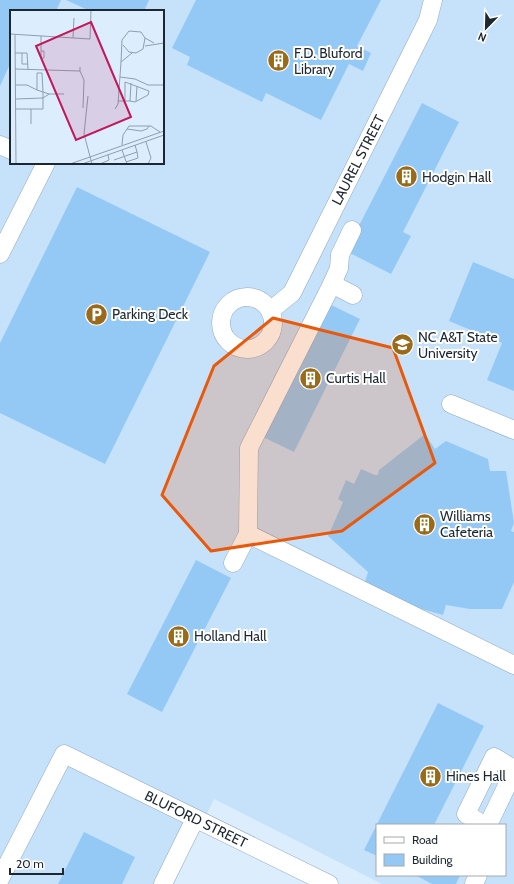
<svg xmlns="http://www.w3.org/2000/svg" width="514" height="884" font-family="Cabin,sans-serif">
  <style>
    .built { fill: #c6e2fa; fill-rule: evenodd }
    .building { fill: #94c9f6 }
    .lines { fill: none; stroke-linecap: round; stroke-linejoin: round }
    .minor-casing { stroke: #8ea9c1; stroke-width: 19 }
    .minor { stroke: #fff; stroke-width: 18 }
    .marked { fill: #e8590c; fill-opacity: 0.2; stroke: #e8590c; stroke-width: 3; stroke-linejoin: round }
    .labels { text-anchor: middle; stroke-width: 4; stroke-linejoin: round; paint-order: stroke }
    .poi-label { font-size: 14px; fill: #1c2730; stroke: #fff; text-anchor: start }
    .street-label { font-size: 14px; fill: #1c2730; stroke: #fff }
    .inset-road { fill: none; stroke: #8f9eab; stroke-width: 1 }
    .view { fill: #c2185b; fill-opacity: 0.15; stroke: #c2185b; stroke-width: 2 }
    .inset-edge { fill: none; stroke: #1c2730; stroke-width: 2 }
  </style>
  <rect width="100%" height="100%" fill="#dceefd"/>
  <path class="built" d="M 0,0 L 514,0 L 514,884 L 382,884 L 214,799 L 174,884 L 0,884 ZM 11,11 L 163,11 L 163,163 L 11,163 ZM 377,825 L 505,825 L 505,875 L 377,875 Z"/>
  <g class="building">
    <polygon points="0,0 61,0 56,11 37,11 35,10 34,11 11,11 11,62 0,86"/>
    <polygon points="66,0 149,0 144,11 90,11"/>
    <polygon points="196,0 381,0 357,46 371,53 363,71 349,64 321,120 266,93 262,102 187,65 190,57 172,48"/>
    <polygon points="422,103 459,122 403,232 411,236 391,274 346,251"/>
    <polygon points="77,187 210,252 105,464 0,413 0,343"/>
    <polygon points="473,262 514,279 514,391 487,380 502,343 449,321"/>
    <polygon points="327,303 360,319 294,452 261,436"/>
    <polygon points="425,434 435,449 446,441 488,459 490,471 506,471 514,523 511,531 514,532 514,582 502,609 470,609 446,605 443,615 407,605 365,582 368,572 328,536 343,502 338,499 346,480 354,484 361,469 375,475 378,475 379,470"/>
    <polygon points="196,560 231,578 162,712 127,694"/>
    <polygon points="438,703 484,726 434,825 377,825 377,856 364,850"/>
    <polygon points="84,832 135,857 122,884 58,884"/>
    <polygon points="415,875 460,875 456,884 432,884"/>
  </g>
  <g class="lines">
    <defs>
      <g id="minor">
        <polyline points="0,145 11,150"/>
        <polyline points="0,254 46,163"/>
        <polyline points="332,284 353,295"/>
        <circle cx="247" cy="323" r="26"/>
        <polyline points="270,311 292,293 428,20 433,0"/>
        <polyline points="451,404 514,430"/>
        <polyline points="248,534 249,448 332,284 339,268 340,255 352,230"/>
        <polyline points="233,563 248,534 514,665"/>
        <polyline points="484,825 466,814 494,757 514,769"/>
        <polyline points="488,825 514,771"/>
        <polyline points="0,879 64,754 329,884"/>
        <polyline points="163,884 195,819"/>
        <polyline points="474,884 478,875"/>
      </g>
    </defs>
    <use href="#minor" class="minor-casing"/>
    <use href="#minor" class="minor"/>
  </g>
  <path class="marked" d="M 273,318 L 393,348 L 435,463 L 342,531 L 211,551 L 162,495 L 214,366 Z"/>
  <defs>
    <symbol id="building-disc" viewBox="-11 -11 22 22"><circle r="9.5" fill="#986a1a" stroke="#fff"/><path d="M-4-6H4V6H1V3H-1V6H-4ZM-2.5-4.3h1.7v1.8h-1.7ZM.8-4.3h1.7v1.8H.8ZM-2.5-1h1.7V.8h-1.7ZM.8-1h1.7V.8H.8Z" fill="#fff"/></symbol>
    <symbol id="parking-disc" viewBox="-11 -11 22 22"><circle r="9.5" fill="#986a1a" stroke="#fff"/><path d="M-3.5-5.5H1a3.5 3.5 0 0 1 0 7H-1V5.5H-3.5ZM-1-3.4V-.6H.8a1.4 1.4 0 0 0 0-2.8Z" fill="#fff"/></symbol>
    <symbol id="university-disc" viewBox="-11 -11 22 22"><circle r="9.5" fill="#986a1a" stroke="#fff"/><path d="M0-5L7-2L0 1L-7-2ZM-4 1L0 2.5L4 1V4Q0 6-4 4Z" fill="#fff"/></symbol>
  </defs>
  <g fill-rule="evenodd">
    <use href="#building-disc" x="266" y="48" width="25" height="25"/>
    <use href="#building-disc" x="394" y="164" width="25" height="25"/>
    <use href="#parking-disc" x="84" y="302" width="25" height="25"/>
    <use href="#university-disc" x="390" y="332" width="25" height="25"/>
    <use href="#building-disc" x="298" y="366" width="25" height="25"/>
    <use href="#building-disc" x="412" y="512" width="25" height="25"/>
    <use href="#building-disc" x="166" y="624" width="25" height="25"/>
    <use href="#building-disc" x="418" y="764" width="25" height="25"/>
  </g>
  <g class="labels">
    <g class="poi-label">
      <text x="294" y="58">F.D. Bluford<tspan x="294" dy="16">Library</tspan></text>
      <text x="422" y="182">Hodgin Hall</text>
      <text x="112" y="319">Parking Deck</text>
      <text x="418" y="342">NC A&amp;T State<tspan x="418" dy="16">University</tspan></text>
      <text x="326" y="383">Curtis Hall</text>
      <text x="440" y="521">Williams<tspan x="440" dy="16">Cafeteria</tspan></text>
      <text x="194" y="641">Holland Hall</text>
      <text x="446" y="781">Hines Hall</text>
    </g>
    <g class="street-label">
      <text transform="translate(358 160) rotate(-63)" y="5">LAUREL STREET</text>
      <text transform="translate(196 819) rotate(26)" y="5">BLUFORD STREET</text>
    </g>
  </g>
  <g transform="translate(10 10)">
    <rect width="154" height="154" fill="#dceefd"/>
    <path class="inset-road" d="M 0,24 L 80,29 L 81,0M 5,25 L 6,154M 31,26 L 31,48 L 34,48 L 34,41 L 31,41M 63,28 L 64,8M 113,35 L 119,42 L 126,43 L 133,39 L 135,28M 135,36 L 154,33M 5,43 L 17,43 L 18,59M 12,43 L 12,54 L 18,54M 122,43 L 111,52 L 112,30 L 119,21 L 131,22 L 135,28 L 144,33M 5,59 L 70,61 L 70,57M 70,61 L 74,70 L 73,98M 27,63 L 32,63 L 33,82 L 27,80 ZM 110,67 L 125,69 L 138,75 L 154,75M 5,75 L 17,75 L 27,80M 78,86 L 74,124 L 82,154M 33,88 L 39,84 L 54,84M 6,89 L 33,88M 108,91 L 120,91 L 125,92 L 138,85 L 139,81 L 115,72 L 115,91M 120,91 L 121,73M 126,91 L 127,76M 5,99 L 33,99 L 33,82 L 39,84M 105,99 L 108,94 L 111,52M 21,114 L 21,99M 117,119 L 131,121 L 137,119 L 139,116M 136,132 L 141,148 L 138,154M 112,135 L 113,125 L 119,116 L 141,116 L 150,122M 112,140 L 117,154M 104,150 L 127,142 L 125,135M 116,152 L 128,148 L 127,142M 60,154 L 154,121M 72,154 L 154,125M 90,154 L 99,150 L 98,145"/>
    <path class="view" d="M 81,12 L 121,107 L 66,130 L 26,36 Z"/>
    <rect width="154" height="154" class="inset-edge"/>
  </g>
  <rect x="376" y="824" width="130" height="52" fill="#ffffff" stroke="#a4a9ac"/>
  <rect x="384" y="837" width="20" height="6" fill="#ffffff" stroke="#a4a9ac"/>
  <text x="412" y="844" font-size="12" fill="#1c2730">Road</text>
  <rect x="384" y="854" width="20" height="12" fill="#94c9f6" stroke="#a4a9ac"/>
  <text x="412" y="864" font-size="12" fill="#1c2730">Building</text>
  <g transform="translate(486 28) rotate(203)" stroke="#ffffff" stroke-width="3" paint-order="stroke">
  <path d="M0-3L7 15L0 10L-7 15Z" fill="#1c2730"/>
  <text y="-6" font-size="11" font-weight="bold" text-anchor="middle" fill="#1c2730">N</text>
  </g>
  <path d="M10 868v6h53v-6" fill="none" stroke="#1c2730" stroke-width="2"/>
  <text x="16" y="868" font-size="12" fill="#1c2730" stroke="#ffffff" stroke-width="3" paint-order="stroke">20 m</text>
</svg>
